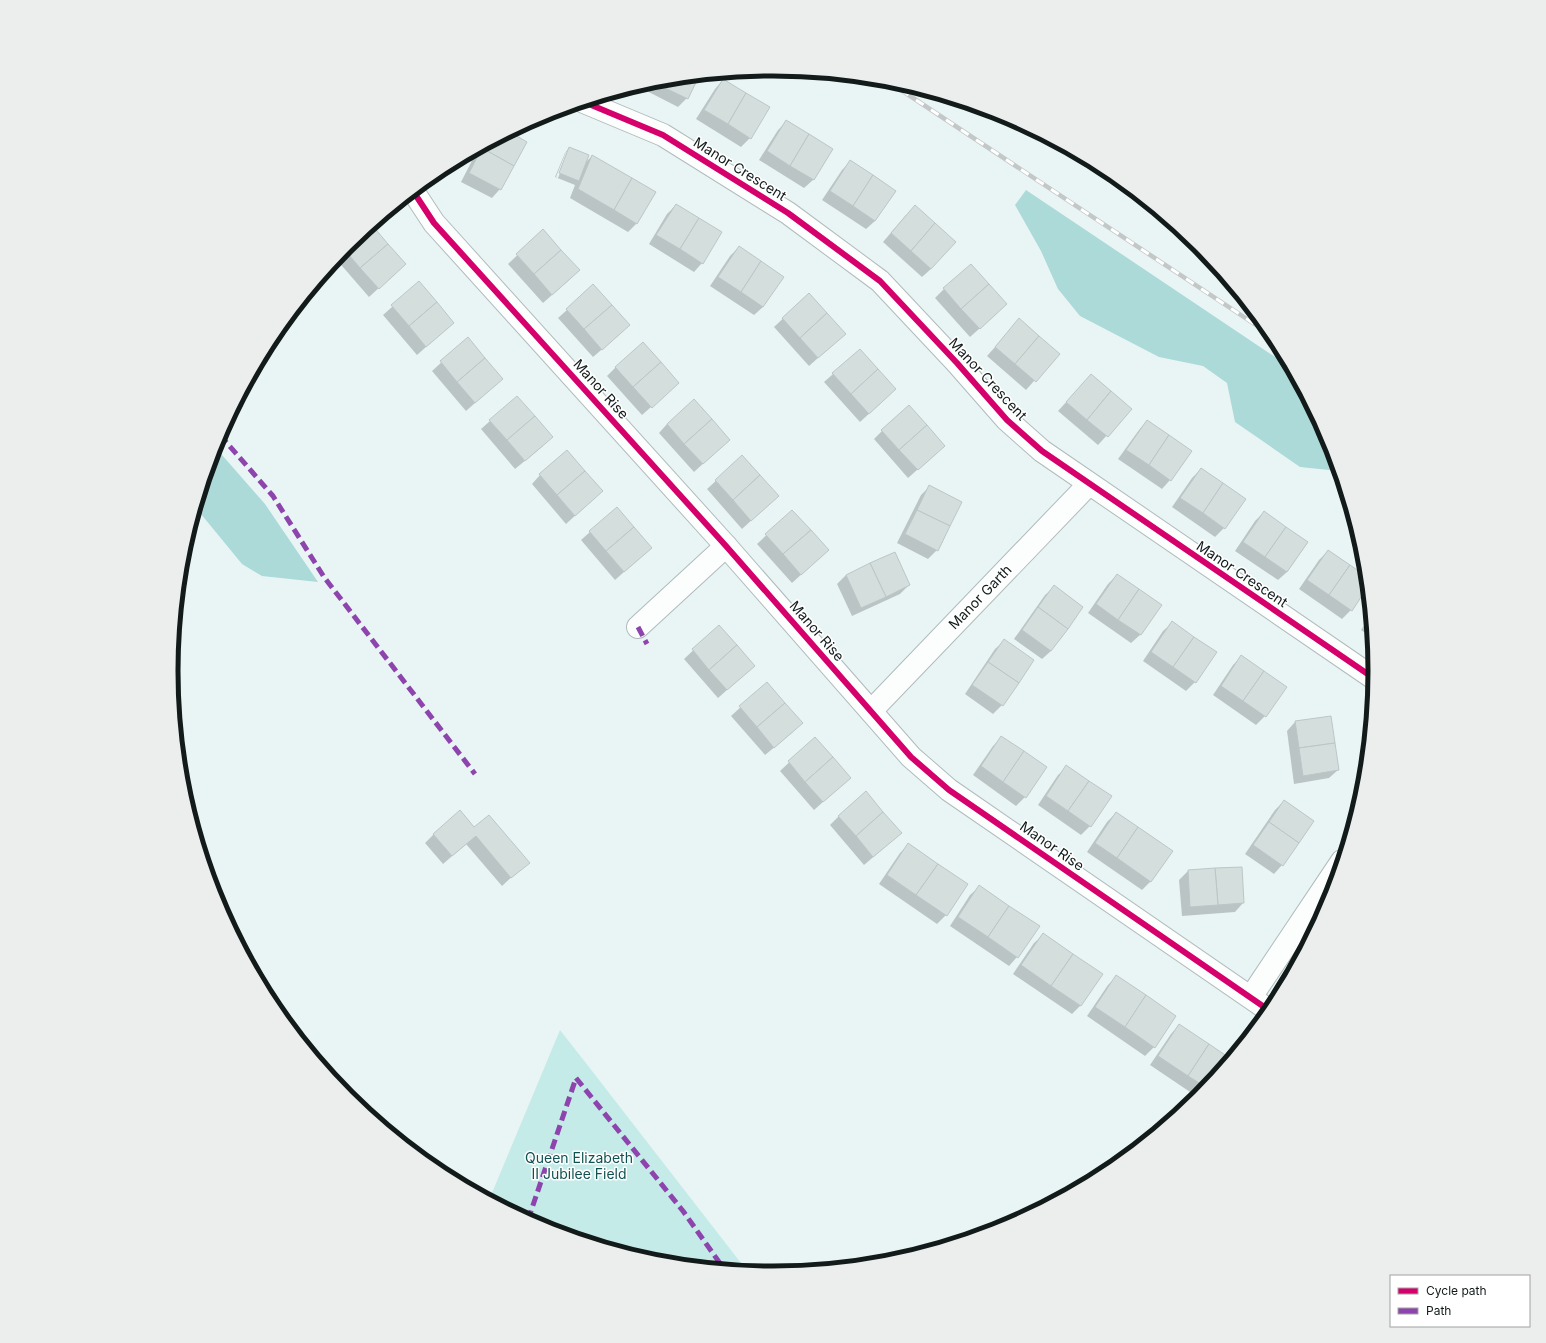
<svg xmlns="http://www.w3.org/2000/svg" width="1546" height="1343" font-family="Inter,sans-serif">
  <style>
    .green { fill: #c5ebe9 }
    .forest { fill: #abdad9 }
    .shadow { fill: #0003; fill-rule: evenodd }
    .building { fill: #d3dedd; stroke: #bcc6c6 }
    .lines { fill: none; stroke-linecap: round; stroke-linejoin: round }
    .street-casing { stroke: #b1bbbb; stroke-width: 24 }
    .street { stroke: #fcfefe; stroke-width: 22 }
    .rail-casing { stroke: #c4c7c7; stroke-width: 4.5 }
    .rail { stroke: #fff; stroke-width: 3; stroke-dasharray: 9; stroke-linecap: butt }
    .quiet { stroke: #8e44ad; stroke-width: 5; stroke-dasharray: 10 5; stroke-linecap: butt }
    .cycleway-casing { stroke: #fff; stroke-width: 8 }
    .cycleway { stroke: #d6006c; stroke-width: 6 }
    .labels { text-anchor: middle; stroke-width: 3; stroke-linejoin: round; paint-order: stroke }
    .street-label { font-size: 14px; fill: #121a1a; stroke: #fff }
    .park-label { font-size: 14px; fill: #0f5252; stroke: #fff }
    .rim { fill: none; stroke: #121a1a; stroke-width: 5 }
  </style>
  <rect width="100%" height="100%" fill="#e9f5f5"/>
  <polygon class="green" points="560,1030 582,1058 748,1272 655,1262 542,1228 489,1200"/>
  <g class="forest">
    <polygon points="1026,190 1290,367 1330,441 1339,471 1300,467 1235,422 1227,383 1203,366 1159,357 1080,316 1058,289 1041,251 1015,205"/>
    <polygon points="215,447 265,504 318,582 262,576 242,564 196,508"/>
  </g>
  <g class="shadow">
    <polygon points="698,76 687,98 678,107 637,86 656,81"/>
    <polygon points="723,80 750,138 741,147 696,119 715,89"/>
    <polygon points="787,121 832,149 813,180 804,188 759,160 778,130"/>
    <polygon points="509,133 500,189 492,198 461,182 478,149"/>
    <path d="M 569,148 L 584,164 L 592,156 L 637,223 L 628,232 L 570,198 L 575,185 L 555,177 L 565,153 ZM 566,152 L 568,152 L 558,178 L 556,177 Z"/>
    <polygon points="851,161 875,221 866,229 822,200 842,170"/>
    <polygon points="676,205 702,263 694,272 649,244 667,214"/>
    <polygon points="906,215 931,269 922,277 883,242"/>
    <polygon points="371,226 405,264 369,297 336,259 347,245"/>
    <polygon points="543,231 570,279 543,303 508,264"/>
    <polygon points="739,247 763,307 754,315 710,286 730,256"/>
    <polygon points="419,283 444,331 417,355 383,315"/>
    <polygon points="944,289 997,313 970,337 935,298"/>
    <polygon points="809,294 836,342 809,366 774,327"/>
    <polygon points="567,310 620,334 593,357 558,318"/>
    <polygon points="1019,320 1058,354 1026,390 987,356"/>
    <polygon points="467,339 493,387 466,411 432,371"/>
    <polygon points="616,367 669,391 642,415 607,376"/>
    <polygon points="833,374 886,398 860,422 824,382"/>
    <polygon points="1091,375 1130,410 1098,445 1058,411"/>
    <polygon points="490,421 543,446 515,469 481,429"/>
    <polygon points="1147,421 1170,480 1162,489 1118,459 1139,430"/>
    <polygon points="667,424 720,448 694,472 659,433"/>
    <polygon points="882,431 935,454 908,478 874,439"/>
    <polygon points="742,457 769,504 742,529 707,489"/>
    <polygon points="1201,469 1244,499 1224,528 1215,537 1172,507 1192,478"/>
    <polygon points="540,475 602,491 566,524 532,484"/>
    <polygon points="929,487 937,550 928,559 897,543 921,495"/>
    <polygon points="617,508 651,548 615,580 581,540"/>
    <polygon points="792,511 828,550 792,583 757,544"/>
    <polygon points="1264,512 1307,543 1287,572 1278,580 1235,551 1255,521"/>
    <polygon points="1328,551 1366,577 1367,587 1351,610 1342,619 1299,589 1319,560"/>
    <polygon points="846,575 909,585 900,594 852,616 837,584"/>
    <polygon points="1117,575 1160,605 1140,635 1131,643 1088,613 1108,584"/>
    <polygon points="1054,587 1051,651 1042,659 1014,639 1045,595"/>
    <polygon points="1370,617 1372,638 1361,630"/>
    <polygon points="1172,623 1195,682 1186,691 1143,661 1163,631"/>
    <polygon points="719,626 754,666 718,698 684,659"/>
    <polygon points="1004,641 1002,705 993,714 965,694 995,649"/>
    <polygon points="1242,656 1265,716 1256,725 1213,695 1233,665"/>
    <polygon points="767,683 793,732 765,755 731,716"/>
    <polygon points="1295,722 1338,770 1329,778 1294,784 1287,731"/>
    <polygon points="1002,737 1025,797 1016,806 973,775 993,746"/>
    <polygon points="815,738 850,778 814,810 780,771"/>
    <polygon points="1067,767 1110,797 1090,826 1081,835 1038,805 1058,775"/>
    <polygon points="1284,801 1282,865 1274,874 1245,854 1275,810"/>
    <polygon points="1116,813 1151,881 1142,890 1087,852 1107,822"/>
    <polygon points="839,816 892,841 864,865 830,825"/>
    <polygon points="474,828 528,862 502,886 466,844 443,864 425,843 434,834"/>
    <polygon points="908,845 946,915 937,924 879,884 900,853"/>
    <polygon points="1241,868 1243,903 1235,912 1182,916 1179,880 1188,871"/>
    <polygon points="979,887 1017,957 1009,966 950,926 970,895"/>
    <polygon points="1043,935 1081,1005 1072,1014 1013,974 1034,943"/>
    <polygon points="1116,977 1154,1047 1145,1056 1087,1016 1108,985"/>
    <polygon points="1179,1025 1230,1059 1199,1098 1150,1065 1171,1034"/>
  </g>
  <g class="building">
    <polygon points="699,76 688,99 663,87 667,79"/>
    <polygon points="667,79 663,87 653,81 656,81"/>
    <polygon points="723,79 746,93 728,124 704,110"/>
    <polygon points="746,93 770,107 751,139 728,124"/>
    <polygon points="786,120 809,134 790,166 767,151"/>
    <polygon points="510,132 527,142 514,166 482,148"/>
    <polygon points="809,134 833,149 814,180 790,166"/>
    <polygon points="569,147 589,155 579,181 559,173"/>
    <polygon points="482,148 514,166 501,190 469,173"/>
    <polygon points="592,155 632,178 614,210 578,189"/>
    <polygon points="850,160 873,175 853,206 830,191"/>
    <polygon points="873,175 896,191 875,221 853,206"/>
    <polygon points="632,178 656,192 637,224 614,210"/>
    <polygon points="676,204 699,218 680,249 656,235"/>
    <polygon points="915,205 935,223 911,251 891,233"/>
    <polygon points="699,218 722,232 703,264 680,249"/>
    <polygon points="935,223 956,242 931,269 911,251"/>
    <polygon points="372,225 388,244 360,268 344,249"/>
    <polygon points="543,229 561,250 534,274 516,254"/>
    <polygon points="388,244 406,264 379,289 360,268"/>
    <polygon points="739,246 761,261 741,292 718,277"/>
    <polygon points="561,250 580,270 552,295 534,274"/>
    <polygon points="761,261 784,277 763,307 741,292"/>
    <polygon points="971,264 989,284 961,309 943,288"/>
    <polygon points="419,281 437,302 409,326 391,305"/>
    <polygon points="593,284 612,305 584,329 566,309"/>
    <polygon points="989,284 1007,304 980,329 961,309"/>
    <polygon points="809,293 827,313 800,338 782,318"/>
    <polygon points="437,302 454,323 426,347 409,326"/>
    <polygon points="612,305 630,325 602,350 584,329"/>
    <polygon points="827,313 846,334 818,358 800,338"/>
    <polygon points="1019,318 1039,336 1015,364 995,347"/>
    <polygon points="1039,336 1060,354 1036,382 1015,364"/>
    <polygon points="468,337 485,358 457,382 440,361"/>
    <polygon points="643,342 661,362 633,387 615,367"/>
    <polygon points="860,349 878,369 851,394 832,373"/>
    <polygon points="485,358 503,379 475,403 457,382"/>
    <polygon points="661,362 679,383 652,408 633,387"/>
    <polygon points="878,369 896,389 869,414 851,394"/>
    <polygon points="1091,374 1111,391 1087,420 1066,402"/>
    <polygon points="1111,391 1132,409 1108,437 1087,420"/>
    <polygon points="517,396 535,416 507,440 489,420"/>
    <polygon points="694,399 712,419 684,444 667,424"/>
    <polygon points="909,405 927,425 899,450 881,430"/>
    <polygon points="535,416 553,437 525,461 507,440"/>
    <polygon points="712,419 730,440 703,464 684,444"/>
    <polygon points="1147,420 1169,435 1149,465 1126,450"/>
    <polygon points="927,425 945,446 918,470 899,450"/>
    <polygon points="1169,435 1192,451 1171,481 1149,465"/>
    <polygon points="567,450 585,471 557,495 539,474"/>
    <polygon points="742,455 760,475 733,500 715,480"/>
    <polygon points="1201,468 1223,483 1203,513 1180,498"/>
    <polygon points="585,471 603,491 575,516 557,495"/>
    <polygon points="760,475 779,496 751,521 733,500"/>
    <polygon points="1223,483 1246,499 1225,529 1203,513"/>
    <polygon points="929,485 962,502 950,526 917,510"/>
    <polygon points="617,507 634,527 606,551 589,531"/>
    <polygon points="792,510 811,530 783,554 765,534"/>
    <polygon points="917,510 950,526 938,551 905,534"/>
    <polygon points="1264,511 1286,527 1265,557 1243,542"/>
    <polygon points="634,527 652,548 624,572 606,551"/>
    <polygon points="1286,527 1308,542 1287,572 1265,557"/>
    <polygon points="811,530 829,550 801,575 783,554"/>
    <polygon points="1328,550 1350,565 1329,595 1307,580"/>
    <polygon points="895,552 910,585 886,597 870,563"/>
    <polygon points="870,563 886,597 861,608 846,575"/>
    <polygon points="1350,565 1366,576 1367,588 1352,611 1329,595"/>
    <polygon points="1117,574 1139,589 1118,620 1096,604"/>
    <polygon points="1054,585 1083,607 1068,629 1038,607"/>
    <polygon points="1139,589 1162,605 1141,635 1118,620"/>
    <polygon points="1038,607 1068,629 1051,651 1022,630"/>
    <polygon points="1172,621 1194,637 1173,667 1151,652"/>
    <polygon points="719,625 737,645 709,670 692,649"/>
    <polygon points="1194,637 1217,652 1196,683 1173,667"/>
    <polygon points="1004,639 1034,660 1019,683 988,662"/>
    <polygon points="737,645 755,666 727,690 709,670"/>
    <polygon points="1241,655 1264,671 1243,701 1221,686"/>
    <polygon points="988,662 1019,683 1003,706 972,685"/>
    <polygon points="1264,671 1287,687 1266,717 1243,701"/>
    <polygon points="767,682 785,703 757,727 739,706"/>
    <polygon points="785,703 803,723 774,748 757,727"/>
    <polygon points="1331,716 1335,743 1299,748 1295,721"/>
    <polygon points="1001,736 1024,751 1003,782 981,766"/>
    <polygon points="815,737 833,757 805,782 788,761"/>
    <polygon points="1335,743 1339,770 1303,776 1299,748"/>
    <polygon points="1024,751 1047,767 1026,798 1003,782"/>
    <polygon points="833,757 851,778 823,802 805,782"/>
    <polygon points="1066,765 1089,781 1068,811 1046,796"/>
    <polygon points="1089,781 1112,796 1091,827 1068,811"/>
    <polygon points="866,791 883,812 856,836 838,816"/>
    <polygon points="1284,800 1314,821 1299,843 1269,822"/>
    <polygon points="460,810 474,827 489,815 530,863 511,878 476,836 452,856 433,834"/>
    <polygon points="883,812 902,833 873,857 856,836"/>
    <polygon points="1116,812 1138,827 1117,858 1095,843"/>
    <polygon points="1269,822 1299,843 1283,866 1253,845"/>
    <polygon points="1138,827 1173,851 1151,882 1117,858"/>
    <polygon points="908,843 938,864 916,895 887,875"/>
    <polygon points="938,864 968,884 947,916 916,895"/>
    <polygon points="1242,867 1244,903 1218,905 1215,868"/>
    <polygon points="1215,868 1218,905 1190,907 1188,870"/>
    <polygon points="979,885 1009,906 988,937 958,917"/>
    <polygon points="1009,906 1040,926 1018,958 988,937"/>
    <polygon points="1043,933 1073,954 1051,986 1021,965"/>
    <polygon points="1073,954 1103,974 1081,1006 1051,986"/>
    <polygon points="1116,975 1146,995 1125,1027 1095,1007"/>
    <polygon points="1146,995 1176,1016 1155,1048 1125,1027"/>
    <polygon points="1179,1024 1209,1044 1188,1076 1158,1056"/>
    <polygon points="1209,1044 1231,1059 1207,1088 1188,1076"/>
  </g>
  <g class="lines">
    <defs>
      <g id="street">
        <polyline points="584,102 663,135 788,213 880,281 957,363 1007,420 1042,451 1375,679"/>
        <polyline points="413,191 434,223 726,546 911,757 949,790 1270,1011"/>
        <polyline points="638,627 726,546"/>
        <polyline points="871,711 1089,484"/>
        <polyline points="1251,997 1342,861"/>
      </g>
    </defs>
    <use href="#street" class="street-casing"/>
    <use href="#street" class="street"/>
    <defs>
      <polyline id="rail" points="886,80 1274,337"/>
    </defs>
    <use href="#rail" class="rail-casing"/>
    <use href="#rail" class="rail"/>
    <g class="quiet">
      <polyline points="220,435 273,496 324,577 475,774"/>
      <polyline points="638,627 647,644"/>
      <polyline points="576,1078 683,1211 724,1269"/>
      <polyline points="528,1220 576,1078"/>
    </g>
    <defs>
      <g id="cycleway">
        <polyline points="584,102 663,135 788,213 880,281 957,363 1007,420 1042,451 1375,679"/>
        <polyline points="413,191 434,223 726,546 911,757 949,790 1270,1011"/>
      </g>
    </defs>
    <use href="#cycleway" class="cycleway-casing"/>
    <use href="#cycleway" class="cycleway"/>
  </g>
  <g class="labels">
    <g class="street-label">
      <text transform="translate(740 169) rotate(32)" y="5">Manor Crescent</text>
      <text transform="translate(988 379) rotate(47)" y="5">Manor Crescent</text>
      <text transform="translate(601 389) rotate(48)" y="5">Manor Rise</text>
      <text transform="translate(1242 574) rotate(34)" y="5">Manor Crescent</text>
      <text transform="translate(980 597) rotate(-46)" y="5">Manor Garth</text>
      <text transform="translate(817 631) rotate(49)" y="5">Manor Rise</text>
      <text transform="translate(1052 846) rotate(35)" y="5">Manor Rise</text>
    </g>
    <g class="park-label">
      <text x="579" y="1163">Queen Elizabeth<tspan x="579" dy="16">II Jubilee Field</tspan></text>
    </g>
  </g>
  <path d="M0 0H1546V1343H0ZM178 671a595 595 0 1 1 1190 0a595 595 0 1 1-1190 0Z" fill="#eceded" fill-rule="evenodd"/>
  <path class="rim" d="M178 671a595 595 0 1 1 1190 0a595 595 0 1 1-1190 0Z"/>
  <rect x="1390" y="1275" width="140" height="52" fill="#ffffff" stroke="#a0a3a3"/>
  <rect x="1398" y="1288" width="20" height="6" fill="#d6006c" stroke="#a0a3a3"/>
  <text x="1426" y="1295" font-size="12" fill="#121a1a">Cycle path</text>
  <rect x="1398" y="1308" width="20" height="6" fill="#8e44ad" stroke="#a0a3a3"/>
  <text x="1426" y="1315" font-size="12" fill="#121a1a">Path</text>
</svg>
